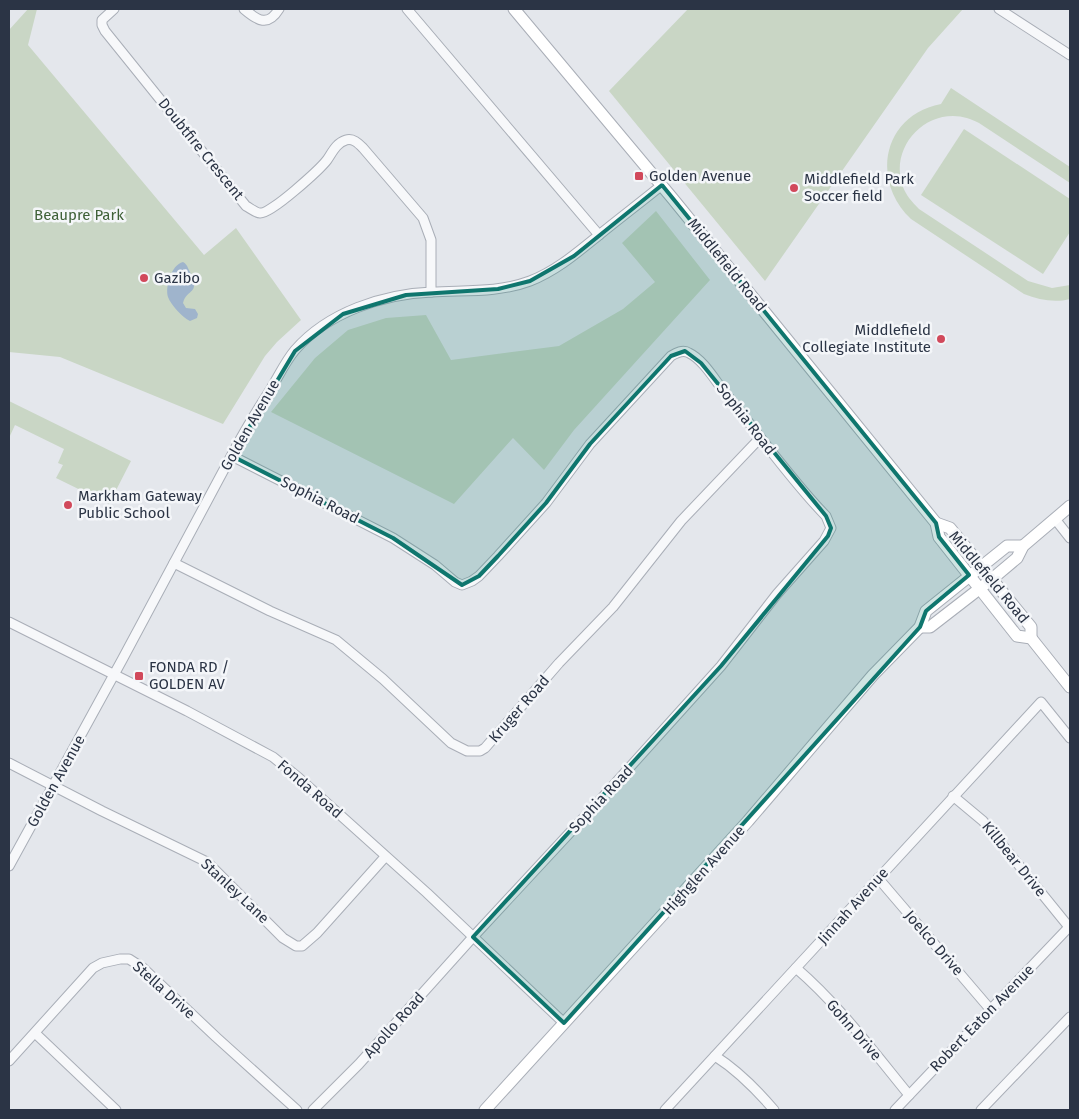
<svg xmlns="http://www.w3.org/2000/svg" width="1079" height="1119" font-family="'Fira Sans',sans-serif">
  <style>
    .green { fill: #c9d6c5 }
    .water { fill: #9fb4cc }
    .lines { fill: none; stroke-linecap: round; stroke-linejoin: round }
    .street-casing { stroke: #a9aeb7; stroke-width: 11 }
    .secondary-casing { stroke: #a9aeb7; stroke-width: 13 }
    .street { stroke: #f7f8fa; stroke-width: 9 }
    .secondary { stroke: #fff; stroke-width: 11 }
    .marked { fill: #0f766e; fill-opacity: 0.2; stroke: #0f766e; stroke-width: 4; stroke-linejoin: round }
    .poi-dot { fill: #d1495b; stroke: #f4f6f9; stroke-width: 2 }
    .labels { text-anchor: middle; stroke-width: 5; stroke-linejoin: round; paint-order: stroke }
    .street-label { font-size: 15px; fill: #2b3445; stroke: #f4f6f9 }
    .poi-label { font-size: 15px; fill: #2b3445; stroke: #f4f6f9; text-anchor: start }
    .park-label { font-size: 15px; fill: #3f6138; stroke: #f4f6f9 }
  </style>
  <rect width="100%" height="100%" fill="#e4e7ec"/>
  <g class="green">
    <polygon points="28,9 37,9 28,45 204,255 236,228 301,320 277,342 265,356 223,424 60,357 9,352 9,30"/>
    <polygon points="688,9 963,9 928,48 765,281 609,91"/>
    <path d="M 951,88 L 1070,167 L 1070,183 L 979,123 C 971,119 963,116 953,116 C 918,116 890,152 903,187 C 906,195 912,202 919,209 L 1028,281 L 1052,288 L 1070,285 L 1070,299 C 1055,303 1039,300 1024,294 L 911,219 C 870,180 883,115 941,104 Z"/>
    <polygon points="964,129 1070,199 1070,232 1043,274 921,195"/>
    <polygon points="656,211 710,280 574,430 544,470 513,438 454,504 271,412 315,358 348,330 386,318 426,315 451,360 559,346 623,309 655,282 622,243"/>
    <polygon points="9,401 131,461 109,504 56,478 63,465 58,463 64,449 15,425 9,438"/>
  </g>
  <path class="water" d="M 183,262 C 188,265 187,267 190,272 C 201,295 187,288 183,303 L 186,308 L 195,309 L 198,314 L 197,318 L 190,321 C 182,317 171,305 168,297 C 165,287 171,265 183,262 Z"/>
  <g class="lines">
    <defs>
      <g id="street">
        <path d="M 114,9 L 102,20 L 102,25 L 105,31 L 246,206 C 250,208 256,213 260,213 C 270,215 320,169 327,160 C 332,153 336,143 346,140 C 353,138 358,143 363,148 L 423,218 L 431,240 L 431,292"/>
        <path d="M 244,9 C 258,21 268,27 279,9"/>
        <polyline points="407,9 599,235"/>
        <polyline points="999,9 1070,55"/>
        <path d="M 232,456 L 393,538 L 435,565 L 455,582 L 462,585 L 472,581 L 479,576 L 498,556 L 546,503 L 590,444 L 671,356 C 676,353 683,349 689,353 C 702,359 713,377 722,389 C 757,431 788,477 826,516 L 831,528 L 824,541 L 777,594 L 721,666 L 602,798 L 473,937 L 359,1064 L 313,1110"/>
        <polyline points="1055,519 1070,538"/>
        <polyline points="174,563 270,611 336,640 383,679 451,743 467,751 480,751 485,748 559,663 613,607 681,521 760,438"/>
        <polyline points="9,622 187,711 273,757 299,778 427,893 564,1023"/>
        <polyline points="9,763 102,811 207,862 283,938 296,946 302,946 317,933 385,857"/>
        <polyline points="953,796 983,821 1069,927"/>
        <path d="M 9,866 L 122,660 L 236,447 C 246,429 256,412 267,395 C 277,380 284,363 295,350 C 328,312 383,294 432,292 C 465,290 498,293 530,281 C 556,271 578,252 599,235 C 620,218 641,202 662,185"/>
        <polyline points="878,878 990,1009"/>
        <path d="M 796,968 C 839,1005 873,1051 909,1095"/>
        <polyline points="35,1033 116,1110"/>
        <path d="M 715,1056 C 737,1070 757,1090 774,1110"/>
        <polyline points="9,1061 93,968 102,963 120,959 129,959 143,968 216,1037 297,1110"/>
        <polyline points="665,1110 1041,702 1070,738"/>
        <polyline points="895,1110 1070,926"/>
        <polyline points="981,1110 1070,1017"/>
      </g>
      <g id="secondary">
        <polyline points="514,9 673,199 936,523 939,537 1017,636 1031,638 1070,687"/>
        <polyline points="936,523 950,528 1031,627 1031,638"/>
        <polyline points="920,627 930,627 992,579 1017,558 1023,546 1070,506"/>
        <polyline points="485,1110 748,821 873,675 920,627 926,611 1007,546 1023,546"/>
      </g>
    </defs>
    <use href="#street" class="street-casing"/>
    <use href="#secondary" class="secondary-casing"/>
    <use href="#street" class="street"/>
    <use href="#secondary" class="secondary"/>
  </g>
  <path class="marked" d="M 662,185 L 936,523 L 939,537 L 969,575 L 926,611 L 920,627 L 564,1023 L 473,937 L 721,666 L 828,536 L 831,528 L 826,516 L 701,363 L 685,351 L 671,356 L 590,444 L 546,503 L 498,556 L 479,576 L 462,585 L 393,538 L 232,456 L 295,351 L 343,314 L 406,295 L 498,289 L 530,281 L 574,256 Z"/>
  <g class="poi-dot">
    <rect x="634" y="171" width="10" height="10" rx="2.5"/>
    <circle cx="794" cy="188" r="5"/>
    <circle cx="144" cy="278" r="5"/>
    <circle cx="941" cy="339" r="5"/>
    <circle cx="68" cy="505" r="5"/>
    <rect x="134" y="671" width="10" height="10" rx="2.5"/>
  </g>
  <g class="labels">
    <g class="street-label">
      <text transform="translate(201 149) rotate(51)" y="5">Doubtfire Crescent</text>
      <text transform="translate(727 265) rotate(51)" y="5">Middlefield Road</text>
      <text transform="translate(746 419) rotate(52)" y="5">Sophia Road</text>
      <text transform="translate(250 425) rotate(-60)" y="5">Golden Avenue</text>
      <text transform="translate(320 500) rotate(27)" y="5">Sophia Road</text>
      <text transform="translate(989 577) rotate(50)" y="5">Middlefield Road</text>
      <text transform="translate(519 709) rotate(-49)" y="5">Kruger Road</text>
      <text transform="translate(56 781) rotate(-61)" y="5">Golden Avenue</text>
      <text transform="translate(310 789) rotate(41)" y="5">Fonda Road</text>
      <text transform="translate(601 799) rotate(-47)" y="5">Sophia Road</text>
      <text transform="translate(1014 859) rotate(51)" y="5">Killbear Drive</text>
      <text transform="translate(704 870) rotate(-48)" y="5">Highglen Avenue</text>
      <text transform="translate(235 891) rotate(43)" y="5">Stanley Lane</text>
      <text transform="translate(853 906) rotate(-48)" y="5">Jinnah Avenue</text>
      <text transform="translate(934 943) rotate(49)" y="5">Joelco Drive</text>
      <text transform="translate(164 990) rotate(42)" y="5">Stella Drive</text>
      <text transform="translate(982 1018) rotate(-46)" y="5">Robert Eaton Avenue</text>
      <text transform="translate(394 1025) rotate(-48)" y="5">Apollo Road</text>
      <text transform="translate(854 1030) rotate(49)" y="5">Gohn Drive</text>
    </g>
    <g class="poi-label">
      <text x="649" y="181">Golden Avenue</text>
      <text x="804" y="184">Middlefield Park<tspan x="804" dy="17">Soccer field</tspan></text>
      <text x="154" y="283">Gazibo</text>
      <text x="931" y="335" text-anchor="end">Middlefield<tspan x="931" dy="17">Collegiate Institute</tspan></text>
      <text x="78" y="501">Markham Gateway<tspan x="78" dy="17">Public School</tspan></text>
      <text x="149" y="672">FONDA RD /<tspan x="149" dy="17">GOLDEN AV</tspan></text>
    </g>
    <g class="park-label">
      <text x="79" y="220">Beaupre Park</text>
    </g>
  </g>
  <rect width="1079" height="1119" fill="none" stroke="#2b3445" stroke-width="20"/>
</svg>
